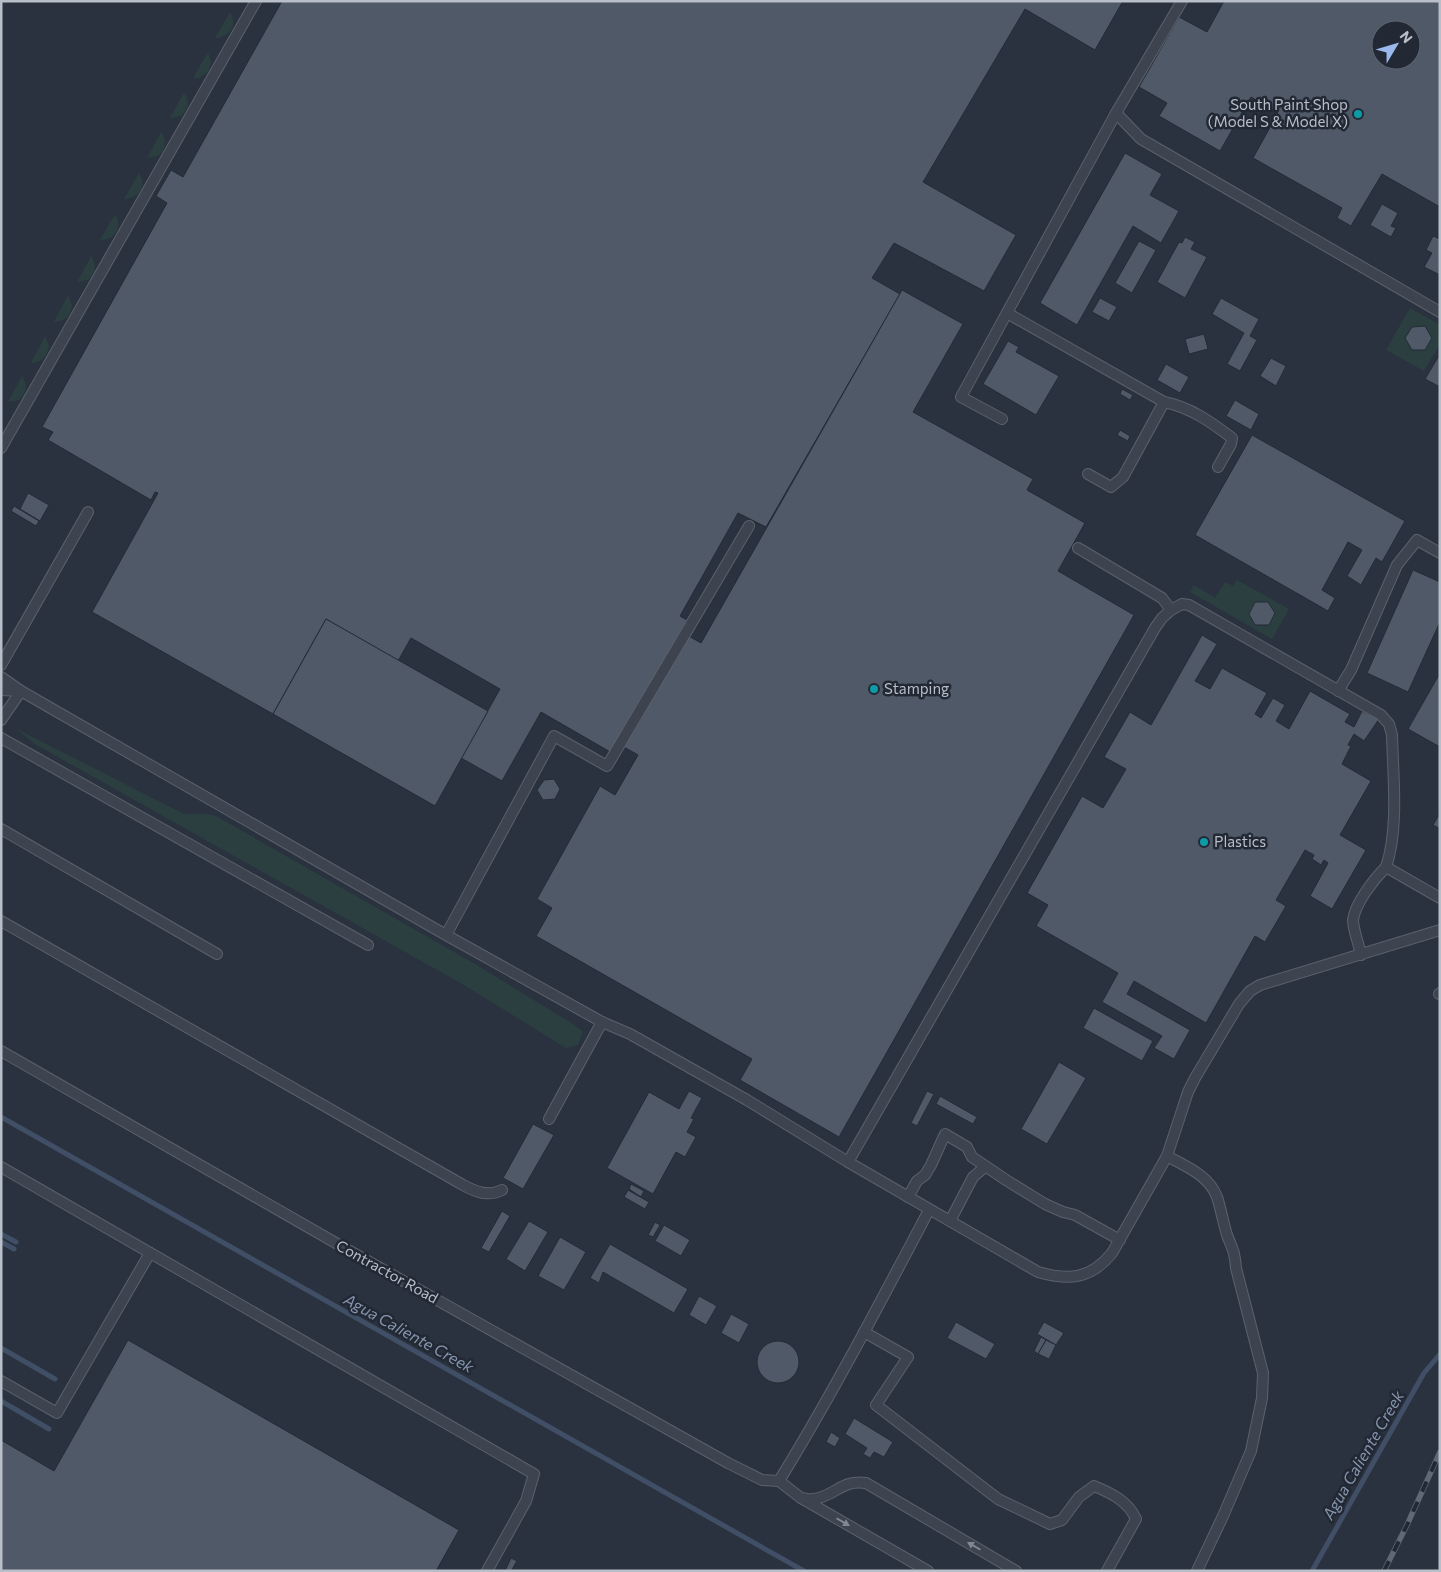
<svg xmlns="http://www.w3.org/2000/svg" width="1441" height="1572" font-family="Commissioner,sans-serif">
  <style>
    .green { fill: #2c3f40 }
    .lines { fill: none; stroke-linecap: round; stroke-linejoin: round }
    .stream { stroke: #414f66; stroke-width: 5 }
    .building { fill: #505967; stroke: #242b36; fill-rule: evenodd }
    .lane-casing { stroke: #5b626c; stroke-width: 12 }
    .lane { stroke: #3d444f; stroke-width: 10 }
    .rail-casing { stroke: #5f6875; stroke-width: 5.5 }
    .rail { stroke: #222934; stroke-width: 4; stroke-dasharray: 11; stroke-linecap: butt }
    .oneway { fill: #818892 }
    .culture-dot { fill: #0f9aa8; stroke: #222934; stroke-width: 2 }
    .labels { text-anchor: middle; stroke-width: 5; stroke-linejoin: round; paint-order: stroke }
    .poi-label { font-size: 15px; fill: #b9bfc9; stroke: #222934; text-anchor: start }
    .street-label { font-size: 15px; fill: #b9bfc9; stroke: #222934 }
    .water-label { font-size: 16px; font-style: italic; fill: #8595ad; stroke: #222934 }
  </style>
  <rect width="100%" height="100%" fill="#29323e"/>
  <g class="green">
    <path d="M 230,12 C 238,25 230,37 215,38 Z"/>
    <polygon points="208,52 211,62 208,72 199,78 193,78"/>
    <path d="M 184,92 C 190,101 189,109 181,116 L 170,118 Z"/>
    <path d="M 161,132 C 167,141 166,149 158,156 L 147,158 Z"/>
    <path d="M 139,173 C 147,186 139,198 124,199 Z"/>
    <path d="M 115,214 C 123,227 115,240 100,240 Z"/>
    <path d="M 91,256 C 97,265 96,272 88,280 L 77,282 Z"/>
    <path d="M 68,295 L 72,305 C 71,316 65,321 54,322 Z"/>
    <polygon points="1410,308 1440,325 1440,344 1424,371 1386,350"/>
    <path d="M 45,336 L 49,346 C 47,357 42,362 31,363 Z"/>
    <path d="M 22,376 C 28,385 27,393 19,400 L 8,402 Z"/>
    <polygon points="1237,580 1289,609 1272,639 1190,592 1194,585 1215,598 1225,582 1233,586"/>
    <polygon points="17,729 184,814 205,814 216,816 475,964 573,1024 583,1032 578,1045 566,1048 464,985 35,744"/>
  </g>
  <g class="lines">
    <g class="stream">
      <polyline points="1,1117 804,1571"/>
      <polyline points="1,1234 16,1242"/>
      <polyline points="1,1242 14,1249"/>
      <polyline points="1,1348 55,1379"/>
      <polyline points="1,1401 49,1429"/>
      <polyline points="1312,1571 1424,1373 1440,1354"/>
    </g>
  </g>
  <g class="building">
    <polygon points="282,1 1123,1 1095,50 1025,9 923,182 1016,235 984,291 894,243 872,278 900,294 766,527 738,513 680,616 687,620 612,753 541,712 502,781 461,758 500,689 411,638 398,661 326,619 273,714 92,612 158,493 155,492 151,500 48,440 53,432 42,427 167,203 156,196 171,170 183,177"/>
    <path d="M 1224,1 L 1440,1 L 1440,207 L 1382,174 L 1351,226 L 1337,218 L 1342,208 L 1253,158 L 1278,113 L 1251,97 L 1220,151 L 1159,116 L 1167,103 L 1139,87 L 1179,17 L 1207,32 ZM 1381,30 L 1411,30 L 1411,60 L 1381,60 Z"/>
    <polygon points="1125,153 1162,174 1150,195 1179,211 1161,243 1133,226 1077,325 1040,303"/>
    <polygon points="1382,204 1398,213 1391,226 1396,228 1391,237 1370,225"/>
    <polygon points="1433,236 1440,239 1440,275 1424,267 1432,253 1426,250"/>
    <polygon points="1185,237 1195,242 1191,249 1207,257 1185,298 1157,282 1179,242 1182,243"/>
    <polygon points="1139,241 1156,250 1132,293 1115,283"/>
    <polygon points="902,290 963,324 913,412 1033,479 1027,490 1085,523 1058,571 1134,615 839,1137 740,1080 752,1059 536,936 552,908 537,899 600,786 615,795 638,755 624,747 687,635 701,643"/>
    <polygon points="1100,298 1117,307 1109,321 1092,312"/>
    <polygon points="1221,298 1259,319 1250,336 1257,340 1240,371 1227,364 1244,333 1212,314"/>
    <polygon points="1425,326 1432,338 1425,350 1412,350 1405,338 1412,327"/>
    <polygon points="1204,334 1208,349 1189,354 1185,339"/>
    <polygon points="1008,341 1019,347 1016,352 1059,376 1036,415 983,384"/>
    <polygon points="1440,354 1440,387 1425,379"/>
    <polygon points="1271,358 1286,366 1276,386 1260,376"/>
    <polygon points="1166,364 1189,377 1180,393 1157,380"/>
    <polygon points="1122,389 1133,395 1130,400 1120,394"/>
    <polygon points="1235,400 1259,414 1251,430 1226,416"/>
    <polygon points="1120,430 1130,436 1128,441 1117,435"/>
    <polygon points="1252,435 1405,521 1382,562 1376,558 1361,585 1347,576 1362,550 1348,542 1322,590 1335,598 1328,611 1195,535"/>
    <polygon points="28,493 49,505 40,521 20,509"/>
    <polygon points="14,506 39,521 36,526 11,511"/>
    <polygon points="1413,570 1440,582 1440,622 1408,692 1367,673"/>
    <polygon points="1255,602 1268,602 1275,613 1269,625 1255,625 1249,614"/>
    <polygon points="326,619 488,711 435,806 273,714"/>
    <polygon points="1202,635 1217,644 1195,681 1210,689 1222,668 1267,693 1255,714 1261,718 1273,698 1285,705 1276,721 1289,729 1310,691 1350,714 1345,722 1354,727 1362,711 1379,719 1364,741 1354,734 1348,745 1351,746 1342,764 1371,781 1340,835 1366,850 1332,909 1310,896 1328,863 1324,860 1321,865 1312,859 1314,855 1305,850 1276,900 1286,906 1265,942 1255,936 1206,1023 1134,981 1127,994 1190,1030 1174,1059 1154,1048 1162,1036 1102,1002 1118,973 1036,926 1048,905 1027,893 1082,796 1103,808 1126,769 1104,757 1130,712 1151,725"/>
    <polygon points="1440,673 1440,747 1408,729"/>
    <polygon points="554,779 560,789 555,799 543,800 537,790 544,780"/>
    <polygon points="1440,813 1440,829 1433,825"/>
    <polygon points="1094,1008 1153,1041 1142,1061 1083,1028"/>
    <polygon points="1059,1062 1086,1078 1047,1144 1021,1129"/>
    <polygon points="689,1091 702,1098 691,1118 694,1119 687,1132 696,1137 685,1157 676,1152 653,1194 607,1168 649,1092 679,1109"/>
    <polygon points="927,1091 934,1094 917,1126 911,1123"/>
    <polygon points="940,1096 977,1117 973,1124 936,1104"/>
    <polygon points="533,1124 554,1135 523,1189 503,1178"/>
    <polygon points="631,1184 644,1191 641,1197 629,1189"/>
    <polygon points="628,1190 649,1202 645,1209 624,1197"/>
    <polygon points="502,1211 510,1216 489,1252 481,1248"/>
    <polygon points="529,1221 548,1232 525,1271 506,1259"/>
    <polygon points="655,1222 660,1225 653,1237 648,1235"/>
    <polygon points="664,1225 690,1240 681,1256 655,1241"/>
    <polygon points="560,1237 586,1252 564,1290 538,1276"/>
    <polygon points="610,1244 688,1289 674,1313 603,1272 599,1283 590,1278"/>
    <polygon points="699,1296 717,1306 706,1325 689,1315"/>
    <polygon points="731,1314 749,1324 739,1343 721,1333"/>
    <polygon points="956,1322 995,1344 986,1359 947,1338"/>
    <polygon points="1044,1322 1064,1333 1056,1345 1037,1334"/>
    <polygon points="1041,1337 1046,1340 1038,1354 1034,1351"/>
    <polygon points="128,1340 459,1530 436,1571 1,1571 1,1440 54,1471"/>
    <polygon points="1046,1340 1056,1345 1049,1359 1038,1354"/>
    <circle cx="778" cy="1362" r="21"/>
    <polygon points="854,1418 893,1442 884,1457 874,1452 870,1458 863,1454 867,1448 845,1434"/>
    <polygon points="831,1432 840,1438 835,1447 826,1442"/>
    <polygon points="511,1558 517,1561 511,1571 505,1571"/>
  </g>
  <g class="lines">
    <defs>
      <g id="lane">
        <polyline points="1116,113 1141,139 1440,312"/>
        <path d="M 1007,313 L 1164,402 C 1190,407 1211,422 1232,438 L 1231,444 L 1218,467"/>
        <polyline points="1002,419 961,397 1116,113 1182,1"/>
        <polyline points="1,448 256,1"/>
        <polyline points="1088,474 1111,487 1123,477 1164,402"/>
        <path d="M 1078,548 L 1162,598 L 1171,610 L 1182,604 L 1189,605 L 1381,715 L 1389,724 L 1392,735 C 1393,775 1399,829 1386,867 L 1440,898"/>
        <polyline points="1,665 88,512"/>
        <path d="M 1,677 L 21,691 L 446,935 L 602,1022 L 630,1034 L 747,1100 L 848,1162 L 1038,1272 C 1069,1281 1091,1279 1112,1253 L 1167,1156 L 1188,1092 L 1195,1078 L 1239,1004 L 1250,991 L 1260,985 L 1440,930"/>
        <polyline points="1,690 20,691"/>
        <polyline points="1338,691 1351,670 1397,565 1417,540 1440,553"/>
        <polyline points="1,720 21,691"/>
        <polyline points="1,738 368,945"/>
        <polyline points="1,829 217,954"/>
        <path d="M 1,921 L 463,1185 C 476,1192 488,1197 502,1190"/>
        <polyline points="446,935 554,736 607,766 749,526"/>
        <path d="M 1361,955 C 1359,944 1353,930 1353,920 C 1355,903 1375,878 1386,867"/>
        <polyline points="1439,994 1440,993"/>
        <polyline points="1,1051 348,1250 728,1463 762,1480 779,1481"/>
        <polyline points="549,1119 602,1022"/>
        <path d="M 1167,1156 C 1185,1166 1209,1175 1217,1197 C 1221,1209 1223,1222 1227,1235 C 1232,1248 1235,1252 1236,1268 L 1263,1373 L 1262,1398 L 1251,1451 L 1223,1516 L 1197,1571"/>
        <polyline points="848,1162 1155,628 1162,618 1171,610"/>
        <polyline points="1,1167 534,1474 526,1501 487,1571"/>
        <polyline points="908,1197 917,1181 925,1175 931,1165 945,1134 967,1147 972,1157 1006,1180 1045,1204 1063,1212 1075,1215 1120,1240"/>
        <polyline points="950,1221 973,1177 985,1167"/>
        <path d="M 864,1332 L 908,1357 L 876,1405 L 998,1499 L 1050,1524 L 1062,1520 L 1079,1497 L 1094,1486 C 1111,1493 1128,1501 1136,1519 L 1107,1571"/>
        <polyline points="1,1381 57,1413 150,1253"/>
        <path d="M 779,1481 C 833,1393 881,1301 929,1210"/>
        <polyline points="779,1481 801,1498 928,1571"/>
        <path d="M 801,1498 C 805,1498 809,1500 813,1499 C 834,1497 842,1479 866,1483 L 1016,1571"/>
      </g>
    </defs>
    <use href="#lane" class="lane-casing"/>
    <use href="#lane" class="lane"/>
    <defs>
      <polyline id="rail" points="1384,1571 1407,1525 1440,1452"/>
    </defs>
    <use href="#rail" class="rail-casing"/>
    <use href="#rail" class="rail"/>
  </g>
  <defs><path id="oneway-solid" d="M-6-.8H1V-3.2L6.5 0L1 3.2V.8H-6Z" transform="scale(1.25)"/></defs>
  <g class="oneway">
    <use href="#oneway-solid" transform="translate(843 1522) rotate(30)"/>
    <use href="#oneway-solid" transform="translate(974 1546) rotate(-150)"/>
  </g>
  <g class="culture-dot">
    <circle cx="1358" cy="114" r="5"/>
    <circle cx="874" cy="689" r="5"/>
    <circle cx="1204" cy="842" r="5"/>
  </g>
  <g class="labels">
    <g class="poi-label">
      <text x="1348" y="110" text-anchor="end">South Paint Shop<tspan x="1348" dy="17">(Model S &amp; Model X)</tspan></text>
      <text x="884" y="694">Stamping</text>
      <text x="1214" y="847">Plastics</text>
    </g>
    <g class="street-label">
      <text transform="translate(387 1272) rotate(29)" y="5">Contractor Road</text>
    </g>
    <g class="water-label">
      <text transform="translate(409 1333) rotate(29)" y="6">Agua Caliente Creek</text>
      <text transform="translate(1363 1455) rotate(-60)" y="6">Agua Caliente Creek</text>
    </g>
  </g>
  <rect width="1441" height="1572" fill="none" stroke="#b9bfc9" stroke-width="5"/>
  <g transform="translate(1396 45) rotate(52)"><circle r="24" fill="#222934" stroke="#5e6570"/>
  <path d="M0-4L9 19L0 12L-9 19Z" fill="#9bb9ed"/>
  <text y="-8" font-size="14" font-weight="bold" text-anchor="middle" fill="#b9bfc9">N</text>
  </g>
</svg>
